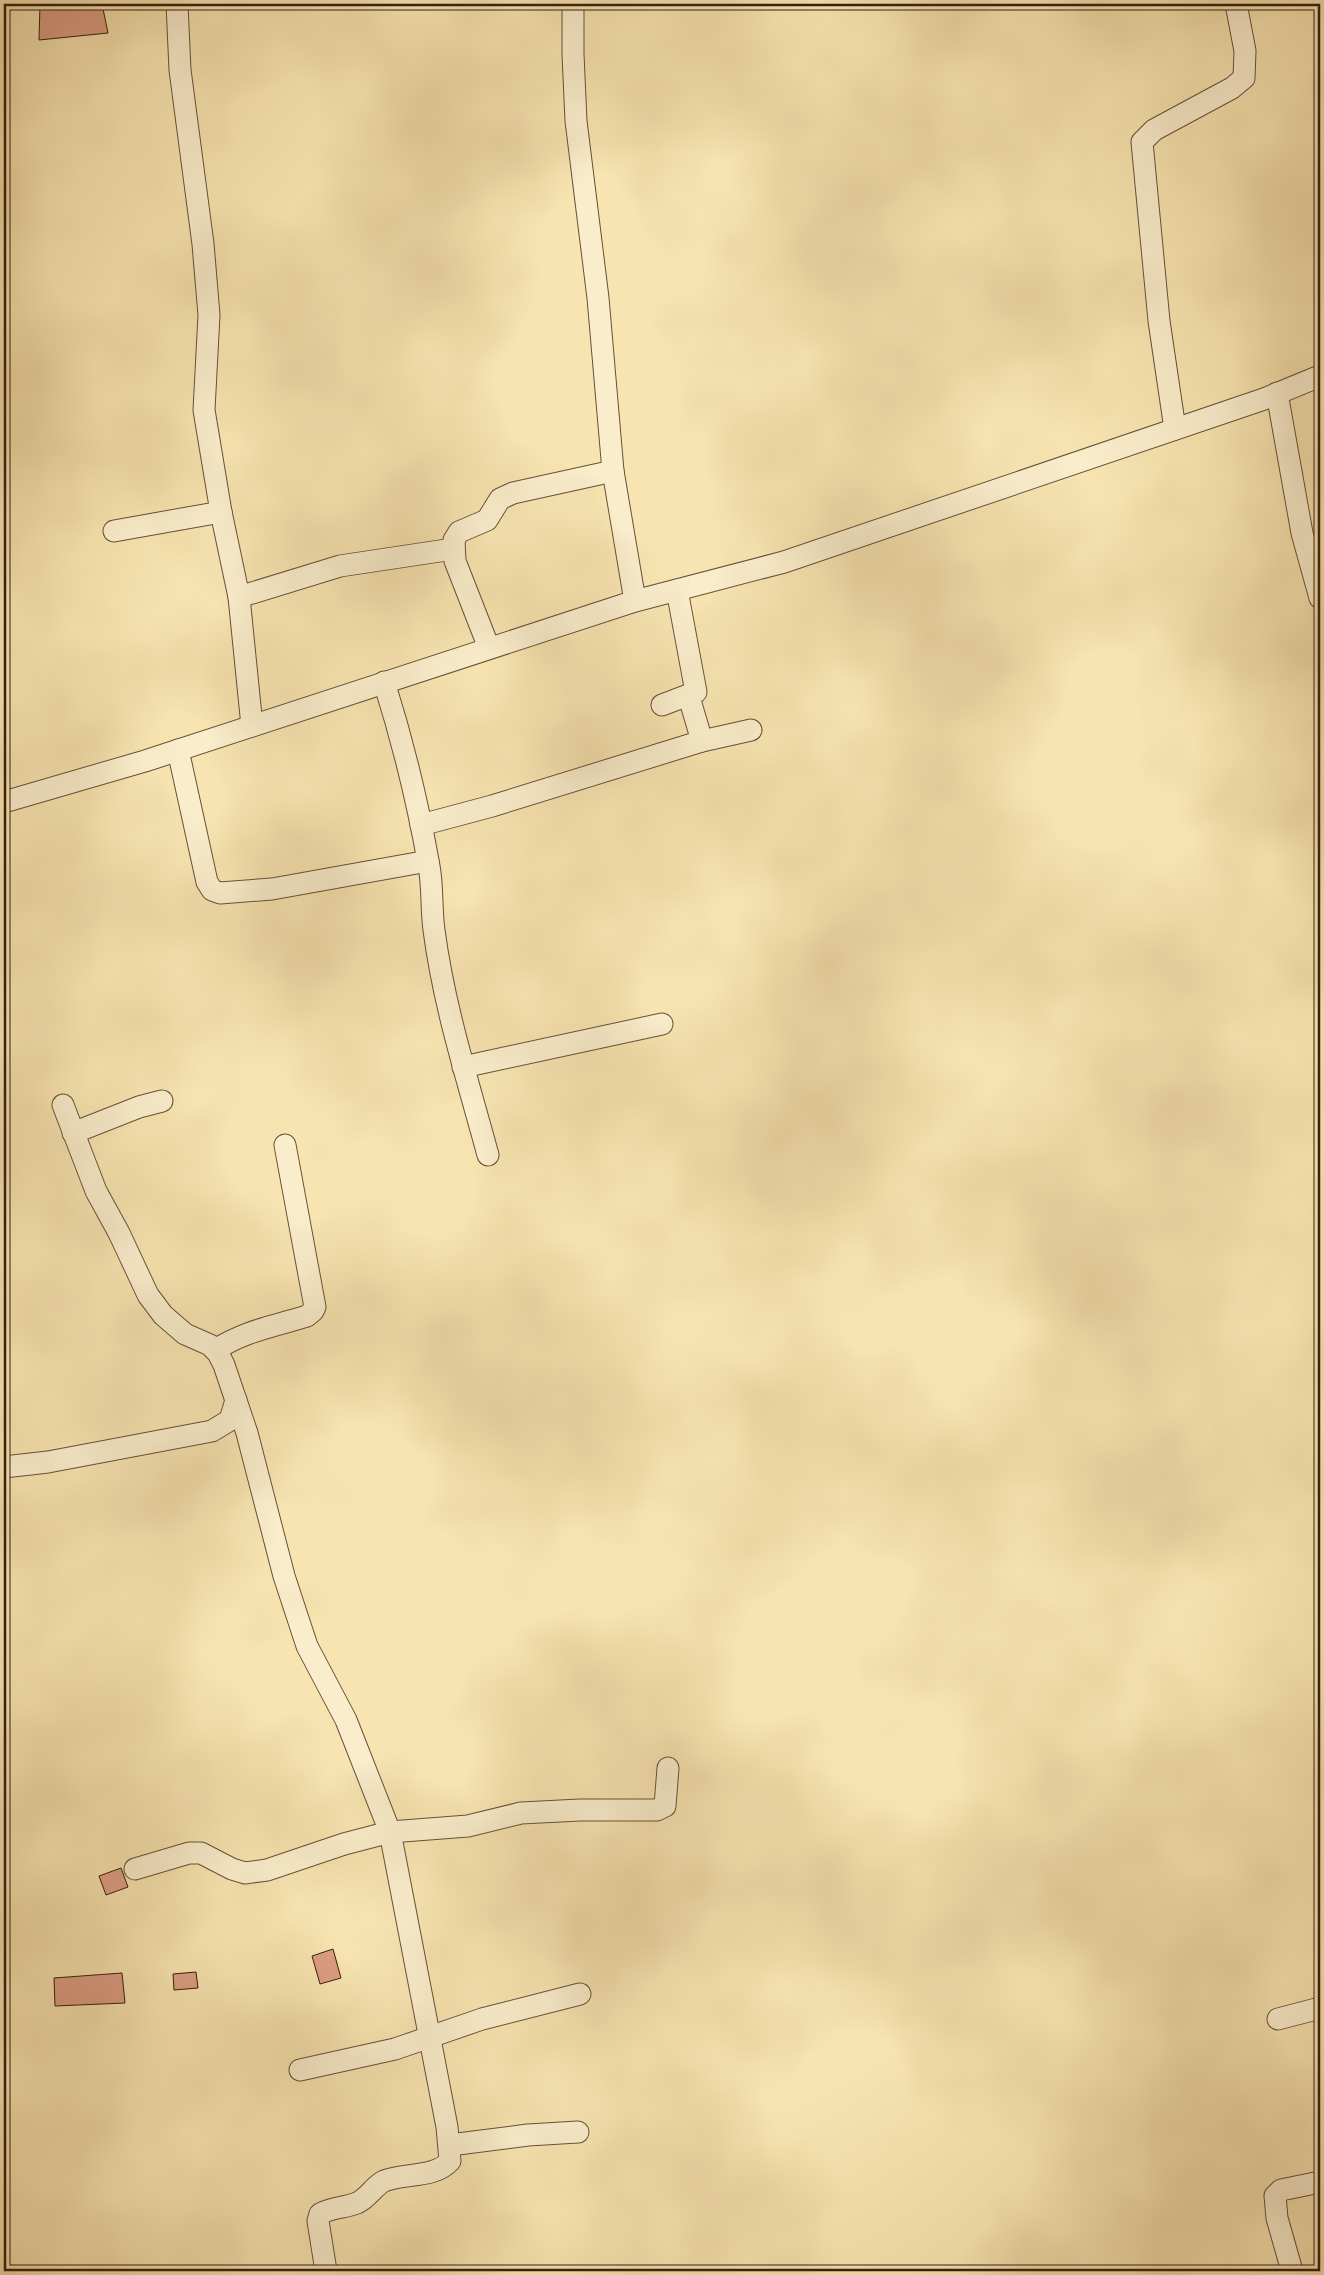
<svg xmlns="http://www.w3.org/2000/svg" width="1324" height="2275" font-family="Cardo,serif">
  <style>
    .building { fill: #dc9e83; stroke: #351f0f }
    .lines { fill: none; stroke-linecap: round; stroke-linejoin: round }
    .street-casing { stroke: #665037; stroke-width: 23 }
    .street { stroke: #faedcc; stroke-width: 21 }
  </style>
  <rect width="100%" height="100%" fill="#f7e4b0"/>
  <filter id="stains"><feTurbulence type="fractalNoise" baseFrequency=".004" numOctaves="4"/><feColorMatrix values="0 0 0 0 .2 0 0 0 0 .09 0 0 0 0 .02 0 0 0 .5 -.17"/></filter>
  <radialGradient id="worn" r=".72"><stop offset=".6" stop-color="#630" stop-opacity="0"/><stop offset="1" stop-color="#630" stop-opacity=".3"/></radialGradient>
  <g class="building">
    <polygon points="40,4 102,4 108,33 39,40"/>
    <polygon points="121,1868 128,1887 106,1895 99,1876"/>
    <polygon points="333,1949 341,1978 320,1984 312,1956"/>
    <polygon points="196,1972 198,1988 174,1990 173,1974"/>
    <polygon points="122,1973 125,2003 55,2006 54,1978"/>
  </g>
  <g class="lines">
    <defs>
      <g id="street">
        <polyline points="177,4 180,70 203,244 209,315 204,410 221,512 239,597 252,726"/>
        <polyline points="573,4 573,54 576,121 598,298 613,471 635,601"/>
        <polyline points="1277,393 1302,533 1320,598"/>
        <polyline points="1175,429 1159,321 1142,142 1154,130 1232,88 1244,78 1245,51 1236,4"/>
        <polyline points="114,531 221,512"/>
        <polyline points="239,597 340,566 453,549"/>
        <polyline points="489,648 455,561 454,540 459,532 487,520 500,499 513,493 613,471"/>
        <path d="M 384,682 C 403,742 418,804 429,866 C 433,887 431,909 434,930 C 444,1007 468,1081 488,1155"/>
        <polyline points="662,705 696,692 677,590"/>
        <polyline points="702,741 751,730"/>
        <polyline points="178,750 207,882 212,890 220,893 272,889 428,861"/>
        <polyline points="4,802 145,761 635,601 784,562 1264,399 1320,376"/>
        <polyline points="421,825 492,806 702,741 689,697"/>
        <polyline points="463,1067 662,1024"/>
        <path d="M 63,1105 L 96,1191 L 119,1233 L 148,1295 L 163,1315 L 185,1334 L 210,1345 L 218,1353 L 224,1365 L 247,1433 L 284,1576 L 307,1646 L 346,1720 L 390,1832 L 447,2127 L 450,2161 C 435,2178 405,2173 384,2181 C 374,2186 368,2198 357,2203 C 345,2208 331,2207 320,2214 L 318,2221 L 326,2271"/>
        <polyline points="73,1133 139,1107 162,1101"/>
        <path d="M 215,1350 C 247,1330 272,1327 307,1316 L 313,1311 L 315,1307 L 285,1145"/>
        <polyline points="4,1467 48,1462 212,1431 230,1420 236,1400"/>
        <polyline points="135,1869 189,1853 201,1853 232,1869 245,1873 267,1870 344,1844 390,1832 468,1826 521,1813 580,1810 657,1810 665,1806 668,1768"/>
        <polyline points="1278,2019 1320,2008"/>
        <polyline points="300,2070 395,2049 482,2019 580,1994"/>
        <polyline points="450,2145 528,2135 578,2132"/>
        <polyline points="1292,2271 1277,2218 1275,2196 1281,2190 1320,2182"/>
      </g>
    </defs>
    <use href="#street" class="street-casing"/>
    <use href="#street" class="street"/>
  </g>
  <rect width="1324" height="2275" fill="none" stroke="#f7e4b0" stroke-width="20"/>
  <rect x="5" y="5" width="1314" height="2265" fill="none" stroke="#351f0f" stroke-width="2.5"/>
  <rect x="10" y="10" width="1304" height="2255" fill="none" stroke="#351f0f"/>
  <rect width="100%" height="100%" filter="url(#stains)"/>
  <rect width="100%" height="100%" fill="url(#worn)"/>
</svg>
